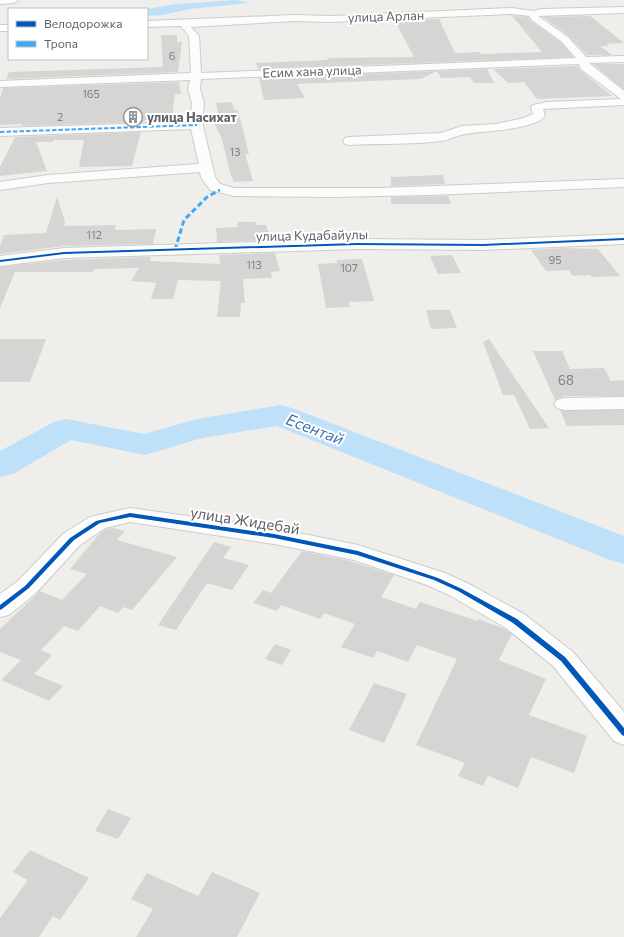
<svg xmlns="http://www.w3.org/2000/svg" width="624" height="937" font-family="Commissioner,sans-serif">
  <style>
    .water { fill: #bfe0f9 }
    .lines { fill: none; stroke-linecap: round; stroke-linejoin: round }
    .river { fill: #bfe0f9; fill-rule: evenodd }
    .building { fill: #d6d5d3 }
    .minor-casing { stroke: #cbcccc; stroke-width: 2 }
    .minor { fill: #fdfcfc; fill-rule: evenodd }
    .quiet-far1 { stroke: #3fa9f5; stroke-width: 2; stroke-dasharray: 4.5 2; stroke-linecap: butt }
    .quiet { stroke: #3fa9f5; stroke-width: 3; stroke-dasharray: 5.5 3; stroke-linecap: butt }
    .cycleway-casing { stroke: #fff; stroke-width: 3 }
    .cycleway { fill: #0057b8; fill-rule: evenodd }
    .labels { text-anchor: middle; stroke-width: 4; stroke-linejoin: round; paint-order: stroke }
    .far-number-label { font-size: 11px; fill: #7e8184 }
    .far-street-label { font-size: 13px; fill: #5f6368; stroke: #fff }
    .far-poi-label { font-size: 13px; font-weight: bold; fill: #5f6368; stroke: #fff; text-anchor: start }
    .number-label { font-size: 13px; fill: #7e8184 }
    .street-label { font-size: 15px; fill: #5f6368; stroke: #fff }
    .water-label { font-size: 16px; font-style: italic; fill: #4174aa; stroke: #fff }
  </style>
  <rect width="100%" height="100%" fill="#efeeea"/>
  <polygon class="water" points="237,0 249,3 190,9 162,15 147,16 147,9 176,4"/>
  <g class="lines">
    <polygon class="river" points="280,405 292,408 624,536 624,564 610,560 277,426 202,438 145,455 71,440 13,474 0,477 0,451 54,422 66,419 144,434 197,419"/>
  </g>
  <g class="building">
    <polygon points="512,16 528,17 531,21 560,42 573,57 258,69 256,63 328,60 327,58 414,57 395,21 439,19 455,53 480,52 481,54 542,52"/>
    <polygon points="590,16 624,43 606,44 609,46 600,46 612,55 587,55 569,36 543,17"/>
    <polygon points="161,35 177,35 177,42 182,42 178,72 6,79 9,72 163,67"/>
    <polygon points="593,64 624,64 624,89 623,89"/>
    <polygon points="578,66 580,70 612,96 537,99 524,82 508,83 493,69"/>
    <polygon points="487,69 494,83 474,83 470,77 441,78 437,71 421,79 297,84 305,98 264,100 259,78"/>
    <polygon points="179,82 181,94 175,94 172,119 145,120 144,122 21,126 22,124 0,125 0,99 3,88"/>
    <polygon points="232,102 234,110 238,110 249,154 245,154 253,181 234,182 230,173 222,139 214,123 220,123 216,103"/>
    <polygon points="141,132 132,166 79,167 84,140 54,140 53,142 36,142 47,171 0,176 0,167 15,137"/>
    <polygon points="443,175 445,184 391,186 391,177"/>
    <polygon points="448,196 451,204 391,204 391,197"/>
    <polygon points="57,197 65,221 64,226 116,225 115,230 156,229 153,244 64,246 0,254 0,246 4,235 46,233"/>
    <polygon points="238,222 256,222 255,225 266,225 271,240 217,242 216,228 237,227"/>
    <polygon points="563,248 598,249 620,276 592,277 590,275 573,276 569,270 546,271 531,250"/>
    <polygon points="275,253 280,271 271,272 272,278 243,279 245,303 241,303 240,317 217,317 221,281 178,280 173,299 151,299 156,283 131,281 139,268 94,269 93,272 15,272 0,308 0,267 64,260 151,257 150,261 220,264 219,255"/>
    <polygon points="452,255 461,273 438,274 430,256"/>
    <polygon points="362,259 374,301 349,302 350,307 326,308 318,264 337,263 337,260"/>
    <polygon points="426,310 450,310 457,328 431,329"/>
    <polygon points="0,339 46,339 30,382 0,382"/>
    <polygon points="489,339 519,384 549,428 530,429 514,395 503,395 483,342"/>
    <polygon points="533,351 562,351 570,369 604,368 611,381 624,380 624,396 564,396 555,400"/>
    <polygon points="560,410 624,410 624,425 567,426"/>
    <polygon points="113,528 125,531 117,540 177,557 132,610 123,607 118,613 100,606 78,631 64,626 41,650 52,655 34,674 63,686 49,701 1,680 21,660 0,652 0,629 40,591 62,600 87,574 70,569 100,533 106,529"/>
    <polygon points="214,542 231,547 223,558 249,565 232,590 207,583 176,630 158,625"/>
    <polygon points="302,551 350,561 394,575 381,597 416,609 420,602 478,621 478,619 503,628 512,634 499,660 546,679 529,715 587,736 574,773 531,757 518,788 488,776 483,786 458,776 465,763 416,745 457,659 417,645 408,662 377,651 373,658 341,647 355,624 324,613 320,619 281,605 277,611 253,603 263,590 271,593"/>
    <polygon points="275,644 291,650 282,665 265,659"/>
    <polygon points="374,683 407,694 384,743 349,730"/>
    <polygon points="108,809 131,818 118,839 95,831"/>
    <polygon points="30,850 89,878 60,920 53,916 39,937 0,937 0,918 28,880 13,872"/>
    <polygon points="212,872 260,893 237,937 136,937 153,909 131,899 147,873 198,896"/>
  </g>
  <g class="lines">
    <defs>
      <g id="minor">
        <polygon points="0,0 18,0 14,3 0,4"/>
        <path d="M 624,7 L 624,13 L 538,16 L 568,37 L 586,57 L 624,56 L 624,62 L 589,63 L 624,91 L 624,105 L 543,109 L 545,116 C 535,130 482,131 465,134 C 457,135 450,140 441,141 C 411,145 379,143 349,145 L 345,144 L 343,141 L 345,138 L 349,137 L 441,133 L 462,126 L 496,124 L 524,118 L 533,114 L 531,107 L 533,105 L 547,102 L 621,99 L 581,69 L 579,64 L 201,79 L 200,89 L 204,103 L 202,122 L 215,177 L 220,184 L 234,188 L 380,188 L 624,179 L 624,187 L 429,195 L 332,197 L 234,196 L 210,190 L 201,177 L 200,172 L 48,183 L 0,190 L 0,182 L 48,175 L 199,164 L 191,129 L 0,136 L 0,128 L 190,122 L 192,103 L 188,89 L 190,80 L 0,87 L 0,81 L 191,73 L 189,36 L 181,26 L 147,27 L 147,21 L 294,15 L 330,16 L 512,8 L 534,11 L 541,9 ZM 512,14 L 529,16 L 532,20 L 561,41 L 576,58 L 201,73 L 199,36 L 191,27 L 294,21 L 330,22 Z"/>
        <rect x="0" y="25" width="9" height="6"/>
        <polygon points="624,234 624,244 483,250 357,249 64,258 0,266 0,256 64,248 357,239 483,240"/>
        <polygon points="624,397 624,409 564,410 557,408 554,404 557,400 564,398"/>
        <polygon points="130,508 274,528 358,545 445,573 469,584 524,614 573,652 624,712 624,745 614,741 553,666 506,628 451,596 427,585 354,560 274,544 130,522 105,528 80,545 36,593 9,615 0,617 0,594 18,581 64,533 90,517"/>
      </g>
    </defs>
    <use href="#minor" class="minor-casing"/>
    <use href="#minor" class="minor"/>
    <polyline class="quiet-far1" points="0,132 197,125"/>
    <polyline class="quiet" points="175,250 184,220 207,197 220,190"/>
    <defs>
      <g id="cycleway">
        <polygon points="624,238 624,240 483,246 357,245 64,254 0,262 0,260 64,252 357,243 483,244"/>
        <polygon points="130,513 274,534 358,551 438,578 462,589 517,619 565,657 624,728 624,736 622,735 561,661 513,623 458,591 434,580 357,555 274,538 130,517 100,523 74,540 29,588 2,609 0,610 0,605 25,586 70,538 96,521"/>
      </g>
    </defs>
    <use href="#cycleway" class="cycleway-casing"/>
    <use href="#cycleway" class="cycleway"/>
  </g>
  <defs>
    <symbol id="building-ring" viewBox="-11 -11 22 22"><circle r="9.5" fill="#fff" stroke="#919496" stroke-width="1.5"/><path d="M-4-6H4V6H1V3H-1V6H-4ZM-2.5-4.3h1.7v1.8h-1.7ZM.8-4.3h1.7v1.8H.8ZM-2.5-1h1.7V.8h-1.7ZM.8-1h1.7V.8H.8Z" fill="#919496"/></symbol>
  </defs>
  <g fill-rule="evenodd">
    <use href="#building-ring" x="122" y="106" width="22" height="22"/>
  </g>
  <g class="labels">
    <g class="far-number-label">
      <text x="172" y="60">6</text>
      <text x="91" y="98">165</text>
      <text x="60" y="121">2</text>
      <text x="235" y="156">13</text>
      <text x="94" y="239">112</text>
      <text x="555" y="264">95</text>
      <text x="254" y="269">113</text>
      <text x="349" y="272">107</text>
    </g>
    <g class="far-street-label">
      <text transform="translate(386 16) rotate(-2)" y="5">улица Арлан</text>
      <text transform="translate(312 71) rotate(-2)" y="5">Есим хана улица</text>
      <text transform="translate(312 235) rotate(-1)" y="5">улица Кудабайулы</text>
    </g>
    <g class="far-poi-label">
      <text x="147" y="122">улица Насихат</text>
    </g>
    <g class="number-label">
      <text x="566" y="385">68</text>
    </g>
    <g class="street-label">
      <text transform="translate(245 521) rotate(9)" y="5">улица Жидебай</text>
    </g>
    <g class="water-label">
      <text transform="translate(315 429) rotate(21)" y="6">Есентай</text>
    </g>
  </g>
  <rect x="8" y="8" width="140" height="52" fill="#ffffff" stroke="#bfc1c3"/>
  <rect x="16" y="21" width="20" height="6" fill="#0057b8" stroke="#bfc1c3"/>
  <text x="44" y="28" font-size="12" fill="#5f6368">Велодорожка</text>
  <rect x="16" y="41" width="20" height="6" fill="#3fa9f5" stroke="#bfc1c3"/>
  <text x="44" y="48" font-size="12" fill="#5f6368">Тропа</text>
</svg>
